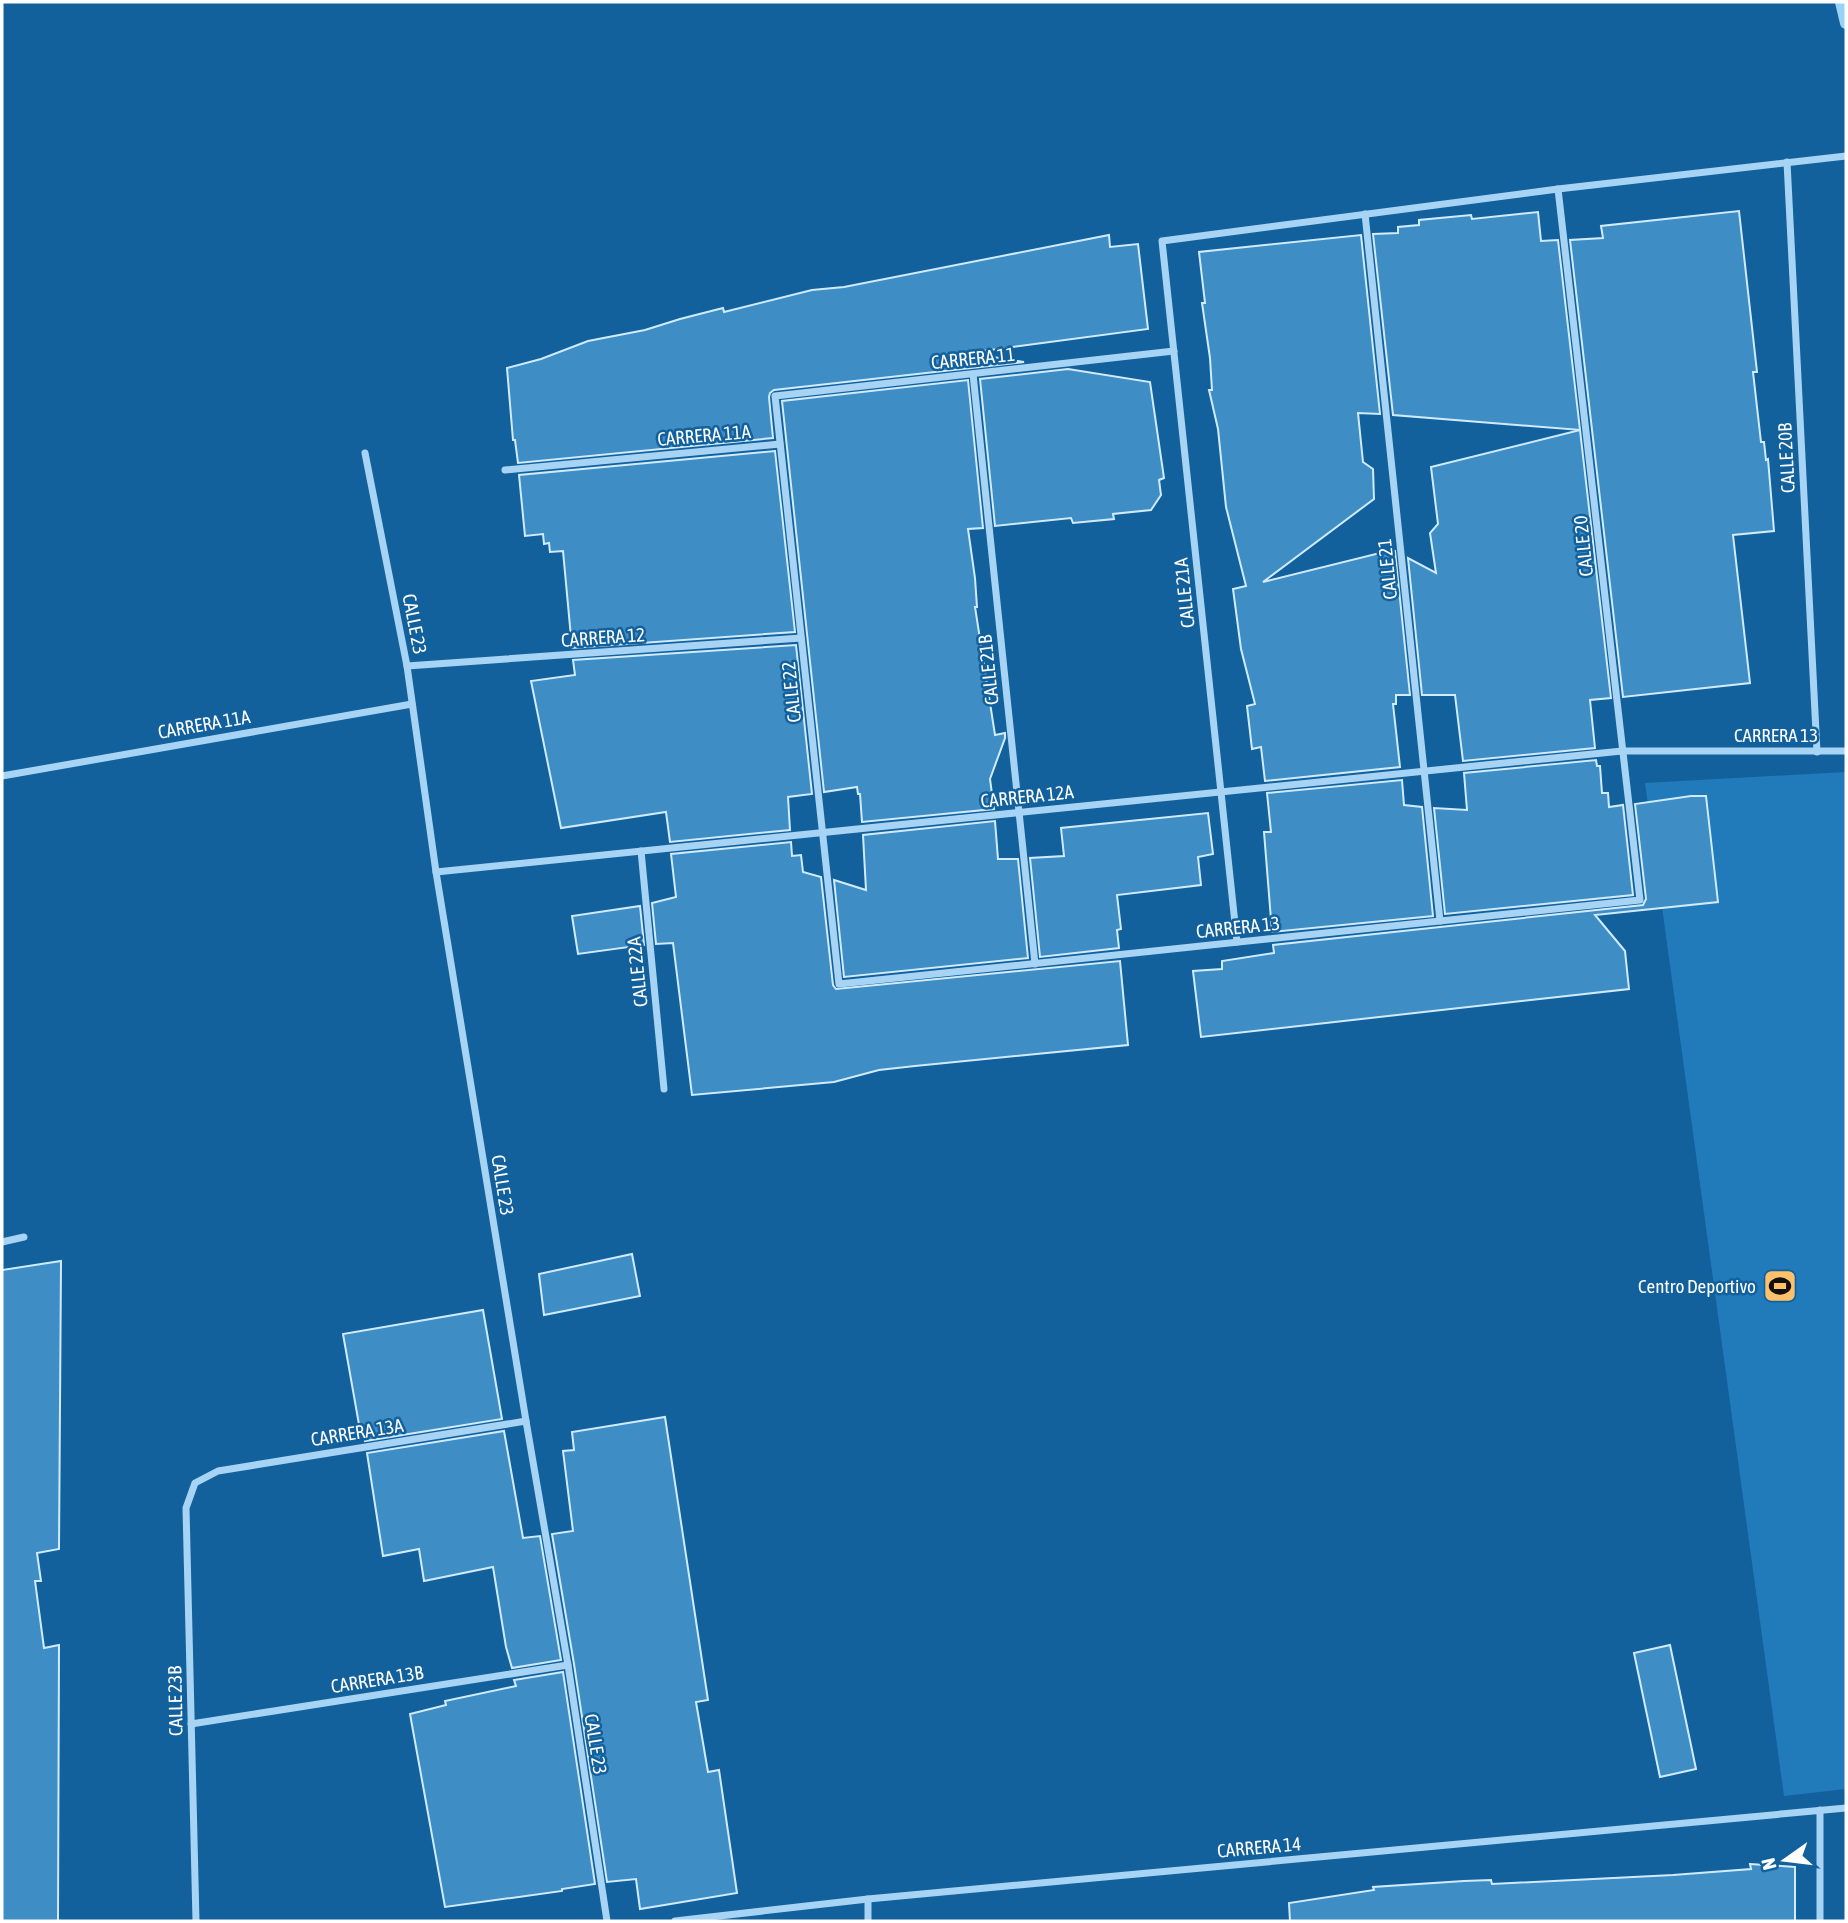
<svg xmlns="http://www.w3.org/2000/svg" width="1848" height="1923" font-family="'Asap Condensed',sans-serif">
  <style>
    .green { fill: #217bba }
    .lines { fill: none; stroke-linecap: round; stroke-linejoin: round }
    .stream { stroke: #99d2f7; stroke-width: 12 }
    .building { fill: #3f8dc5; stroke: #d0ebfe; stroke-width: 2 }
    .street { stroke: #a7d4f4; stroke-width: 7 }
    .labels { text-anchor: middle; stroke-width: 5; stroke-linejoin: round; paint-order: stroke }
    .street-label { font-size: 19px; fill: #fff; stroke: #12619d }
    .poi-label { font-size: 19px; fill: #fff; stroke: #12619d; text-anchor: end }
  </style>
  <rect width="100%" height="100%" fill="#12619d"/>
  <polygon class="green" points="1846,772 1846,1789 1784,1796 1645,783"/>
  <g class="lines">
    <polyline class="stream" points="1841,2 1846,23"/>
  </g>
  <g class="building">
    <polygon points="1739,211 1757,372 1753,372 1761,442 1764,442 1766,460 1768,459 1774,531 1733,535 1750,683 1623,697 1570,240 1603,238 1601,226"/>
    <polygon points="1538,212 1541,241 1558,240 1580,430 1393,415 1373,234 1398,233 1398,227 1419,225 1419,220 1471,215 1472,219"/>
    <polygon points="1109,235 1110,247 1138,244 1148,329 968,353 1024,362 774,390 770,393 769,397 773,438 518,463 515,440 513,440 507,368 541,359 588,341 645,330 680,319 723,308 724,312 812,290 844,287"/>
    <polygon points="1361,235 1380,414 1358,413 1363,462 1373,469 1374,499 1263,582 1392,550 1395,551 1410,695 1396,695 1396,704 1393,704 1400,767 1265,781 1261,747 1252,749 1247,706 1255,704 1241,649 1233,589 1246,586 1226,507 1218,429 1209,390 1212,390 1210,358 1202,303 1205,303 1199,252"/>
    <polygon points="1068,369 1150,382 1164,478 1159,480 1161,495 1151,510 1113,514 1114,519 1073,523 1071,518 995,526 980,379"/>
    <polygon points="968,380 983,528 968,529 975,578 977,607 975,607 995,735 1005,733 1005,738 990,779 994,809 862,822 860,794 858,794 857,787 824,792 782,401"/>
    <polygon points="1580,430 1611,698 1590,700 1595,748 1463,761 1455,695 1422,695 1408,558 1436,573 1430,533 1438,524 1431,467"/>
    <polygon points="775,451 795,632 572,648 563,551 550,552 549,543 544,544 543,534 525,536 519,475"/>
    <polygon points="796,645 812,794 788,797 790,830 670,842 666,812 561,828 531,681 575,675 573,660"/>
    <polygon points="1596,760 1597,766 1600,766 1602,793 1608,793 1609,807 1623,805 1633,895 1445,914 1434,808 1467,810 1464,773"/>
    <polygon points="1402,780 1404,805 1422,807 1433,916 1272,932 1264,832 1271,832 1267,793"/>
    <polygon points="1691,796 1706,796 1718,902 1595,915 1625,951 1629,989 1201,1037 1193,971 1222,969 1222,961 1274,953 1273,945 1643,905 1646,899 1635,804"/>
    <polygon points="1208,813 1213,854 1198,857 1201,885 1117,895 1121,929 1117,930 1119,948 1040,957 1030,858 1064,856 1061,828"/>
    <polygon points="995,821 998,859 1018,859 1028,958 844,977 834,880 866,890 863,835"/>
    <polygon points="791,842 792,856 801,855 803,872 821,877 833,985 836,989 1120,961 1128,1045 915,1066 879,1070 834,1082 692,1095 673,943 656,944 652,903 676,897 671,854"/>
    <polygon points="640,906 644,945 578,954 572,916"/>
    <polygon points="632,1254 640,1296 544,1315 539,1274"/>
    <polygon points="61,1261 59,1549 37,1553 41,1581 35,1581 44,1648 59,1645 58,1921 2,1921 2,1270"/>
    <polygon points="483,1310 502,1419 365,1441 364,1435 361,1436 343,1334"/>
    <polygon points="665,1417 708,1700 696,1702 708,1772 719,1770 737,1893 640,1909 636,1879 607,1882 574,1664 552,1534 573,1531 563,1451 574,1450 572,1432"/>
    <polygon points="504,1431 523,1538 540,1536 561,1660 512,1668 506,1647 493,1567 424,1581 419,1549 383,1556 367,1453"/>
    <polygon points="1670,1645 1696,1769 1660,1777 1634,1653"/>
    <polygon points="563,1672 595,1884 562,1889 562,1891 445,1907 410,1714 446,1705 445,1701 516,1686 514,1680"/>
    <polygon points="1750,1864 1795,1867 1795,1921 1290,1921 1289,1903 1374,1890 1373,1887 1464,1881 1491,1880 1492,1884 1673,1875 1751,1869"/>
  </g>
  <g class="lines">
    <g class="street">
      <polyline points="1787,162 1817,752"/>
      <polyline points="1365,214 1440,921"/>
      <polyline points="1174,351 775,396 839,984 1640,900 1558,189"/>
      <polyline points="973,374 1035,964"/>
      <polyline points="365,453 407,666 436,872 526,1421 568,1665 607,1921"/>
      <polyline points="505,470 780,444"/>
      <polyline points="407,666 801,638"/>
      <polyline points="2,776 412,704"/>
      <polyline points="641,851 664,1089"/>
      <polyline points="436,872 1622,751 1846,751"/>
      <polyline points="1237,942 1162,241 1558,189 1846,156"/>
      <polyline points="2,1242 24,1237"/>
      <polyline points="191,1724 568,1665"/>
      <polyline points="1820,1810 1820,1921"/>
      <polyline points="868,1899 868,1921"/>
      <polyline points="196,1921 186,1508 195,1483 218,1471 526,1421"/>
      <polyline points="675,1921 868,1899 1846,1808"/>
    </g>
  </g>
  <defs>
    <symbol id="stadium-square" viewBox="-11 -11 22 22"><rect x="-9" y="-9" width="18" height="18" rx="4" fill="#ffc06b" stroke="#12619d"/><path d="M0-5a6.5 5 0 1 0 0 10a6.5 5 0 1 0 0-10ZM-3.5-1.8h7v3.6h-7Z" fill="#111"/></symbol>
  </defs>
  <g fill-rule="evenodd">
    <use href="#stadium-square" x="1761" y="1267" width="38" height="38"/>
  </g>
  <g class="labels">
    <g class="street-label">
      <text transform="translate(973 358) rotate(-6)" y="7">CARRERA 11</text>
      <text transform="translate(704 435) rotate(-5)" y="7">CARRERA 11A</text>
      <text transform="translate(1786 458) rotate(-93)" y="7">CALLE 20B</text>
      <text transform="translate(1583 546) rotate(-96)" y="7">CALLE 20</text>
      <text transform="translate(1387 569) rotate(-96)" y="7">CALLE 21</text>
      <text transform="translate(1184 593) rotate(-96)" y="7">CALLE 21A</text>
      <text transform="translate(415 624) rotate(79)" y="7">CALLE 23</text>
      <text transform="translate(603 637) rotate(-4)" y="7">CARRERA 12</text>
      <text transform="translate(988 670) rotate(-96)" y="7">CALLE 21B</text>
      <text transform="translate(791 692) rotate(-96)" y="7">CALLE 22</text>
      <text transform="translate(204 724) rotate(-10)" y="7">CARRERA 11A</text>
      <text x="1776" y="742">CARRERA 13</text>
      <text transform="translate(1027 796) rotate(-6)" y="7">CARRERA 12A</text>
      <text transform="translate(1238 927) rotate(-6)" y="7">CARRERA 13</text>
      <text transform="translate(637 972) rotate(-96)" y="7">CALLE 22A</text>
      <text transform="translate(503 1185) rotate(81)" y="7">CALLE 23</text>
      <text transform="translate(357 1432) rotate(-9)" y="7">CARRERA 13A</text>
      <text transform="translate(377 1679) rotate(-9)" y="7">CARRERA 13B</text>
      <text transform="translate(175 1701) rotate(-91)" y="7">CALLE 23B</text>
      <text transform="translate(596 1744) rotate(81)" y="7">CALLE 23</text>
      <text transform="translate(1259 1847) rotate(-5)" y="7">CARRERA 14</text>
    </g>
    <g class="poi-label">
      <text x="1756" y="1293">Centro Deportivo</text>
    </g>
  </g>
  <rect width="1848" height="1923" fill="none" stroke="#ffffff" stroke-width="7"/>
  <g transform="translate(1785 1860) rotate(256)" stroke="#12619d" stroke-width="5" paint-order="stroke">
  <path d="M0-5L12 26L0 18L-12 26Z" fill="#ffffff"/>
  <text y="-10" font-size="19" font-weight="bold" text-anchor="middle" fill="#ffffff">N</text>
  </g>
</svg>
